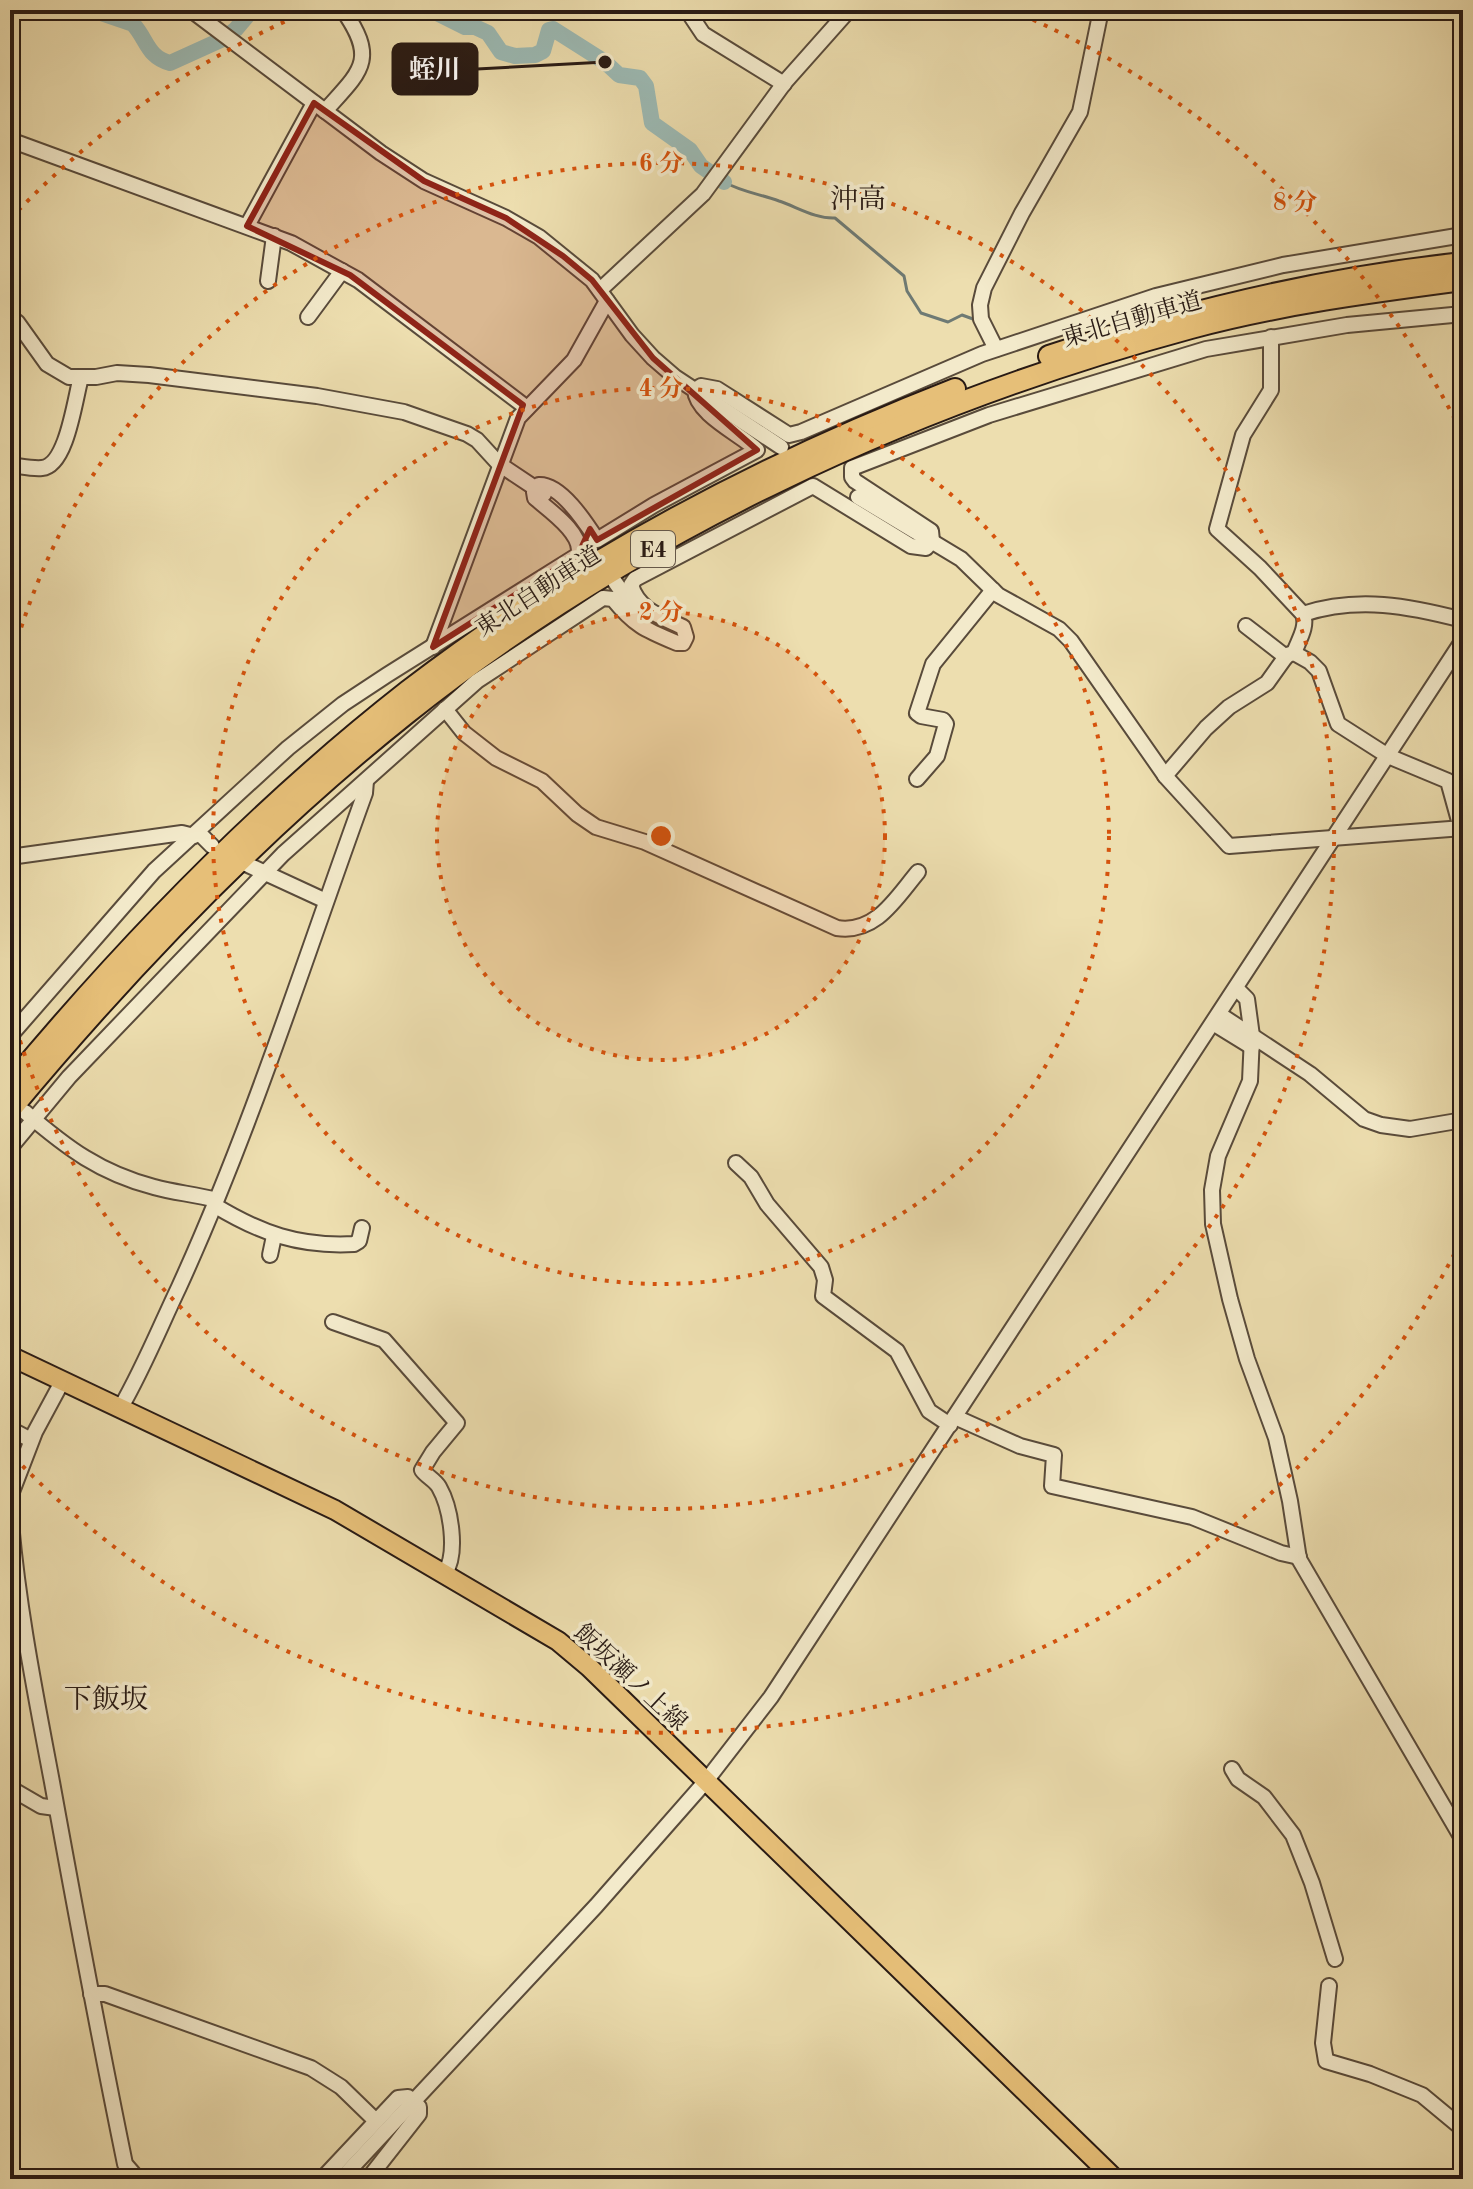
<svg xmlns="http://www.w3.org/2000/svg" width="1473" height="2189" font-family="'Old Standard TT','Noto Serif JP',serif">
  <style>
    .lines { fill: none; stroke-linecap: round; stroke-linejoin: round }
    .stream { stroke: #6e7a74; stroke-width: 3 }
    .river { stroke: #9cbab4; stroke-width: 16 }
    .minor-casing { stroke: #594b3b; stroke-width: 18 }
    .major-casing { stroke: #281a14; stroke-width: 22 }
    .highway-casing { stroke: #281a14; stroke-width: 24 }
    .minor { stroke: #f3eacb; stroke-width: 14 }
    .major { stroke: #e6bf78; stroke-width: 18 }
    .highway { stroke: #e6bf78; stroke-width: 20 }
    .marked { fill: #8f2418; fill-opacity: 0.2; stroke: #8f2418; stroke-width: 6; stroke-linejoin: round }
    .ring { fill: none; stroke: #d5530d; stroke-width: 4; stroke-dasharray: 4 8 }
    .labels { text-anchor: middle; stroke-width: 7; stroke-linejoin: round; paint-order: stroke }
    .shield { fill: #f3eacb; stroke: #65584b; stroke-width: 2 }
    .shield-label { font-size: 22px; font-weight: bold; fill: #281a14 }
    .street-label { font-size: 24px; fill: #281a14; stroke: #f3eacb }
    .quarter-label { font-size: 28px; fill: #281a14; stroke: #f3eacb }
    .centre { fill: #d5530d; stroke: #f3eacb; stroke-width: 4 }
    .ring-label { font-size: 24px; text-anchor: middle; font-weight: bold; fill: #d5530d; stroke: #f3eacb; stroke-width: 7; stroke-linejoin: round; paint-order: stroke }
    .leader { fill: none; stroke: #281a14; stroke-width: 3 }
    .callout-dot { fill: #281a14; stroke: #f3eacb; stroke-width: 3 }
    .callout { fill: #281a14; stroke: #281a14; stroke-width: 3 }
    .callout-label { font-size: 26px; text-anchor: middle; font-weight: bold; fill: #fff }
  </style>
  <rect width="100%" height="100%" fill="#eddeaf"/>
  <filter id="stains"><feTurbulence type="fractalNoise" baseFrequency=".0025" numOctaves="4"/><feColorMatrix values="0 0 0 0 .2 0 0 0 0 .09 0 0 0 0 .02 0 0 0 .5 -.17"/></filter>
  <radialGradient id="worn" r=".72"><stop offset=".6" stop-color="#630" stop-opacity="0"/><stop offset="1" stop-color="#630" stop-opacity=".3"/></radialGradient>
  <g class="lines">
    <path class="stream" d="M 724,182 C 742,192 760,194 779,201 C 797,207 816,219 835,218 L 904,276 L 907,291 L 921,313 L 948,322 L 962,315 L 973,319"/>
    <g class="river">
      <path d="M 92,10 L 133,24 C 147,39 147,57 170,63 L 223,39 L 236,29 L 252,10"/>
      <polyline points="431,10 465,27 475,27 488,33 501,52 515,56 535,55 543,51 549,30 553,29 605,62 619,75 640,78 646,86 652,123 690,150 701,166 724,182"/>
    </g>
    <defs>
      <g id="minor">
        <polyline points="191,10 381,153 424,181 506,218 539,237 592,280 632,335 653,358 675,377 781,447"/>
        <polyline points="687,10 703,34 784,84"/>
        <path d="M 325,111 C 361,71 378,60 343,10"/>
        <polyline points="10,140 291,243 358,280 527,408"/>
        <polyline points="247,226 314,103"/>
        <polyline points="268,281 274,236"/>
        <polyline points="600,290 703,194 785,82 849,10"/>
        <polyline points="308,317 342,271"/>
        <polyline points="10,318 17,322 47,364 69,377 96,377 117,373 149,375 317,396 404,412 467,434 477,440 499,464 544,494"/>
        <path d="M 1271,337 L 1271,390 L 1243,435 L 1217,529 L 1260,568 L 1303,614 C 1308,627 1298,641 1294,653"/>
        <polyline points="996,349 981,319 980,305 984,288 1022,213 1080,112 1101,10"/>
        <path d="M 10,465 C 20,466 32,469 42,468 C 67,466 75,398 81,377"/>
        <polyline points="858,497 961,559 998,595 1059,629 1071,641 1166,777 1229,846 1463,828"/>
        <polyline points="615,582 636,612"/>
        <path d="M 1303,614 C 1358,596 1409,606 1463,620"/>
        <polyline points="1246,626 1286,657"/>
        <polyline points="433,647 518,418 574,360 607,301"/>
        <path d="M 445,709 L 464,733 L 496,758 L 542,781 L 577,814 L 596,827 L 645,842 L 837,928 C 876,934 896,898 918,872"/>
        <polyline points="1165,776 1206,728 1229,707 1267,683 1287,655 1294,653 1310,662 1319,671 1338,724 1388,756 1448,781 1461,828"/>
        <polyline points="917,779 937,756 946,724 943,720 921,716 917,713 933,664 993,590"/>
        <polyline points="198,832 212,846"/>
        <polyline points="10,857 182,833 194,836"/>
        <polyline points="248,865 326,901"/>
        <polyline points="1236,988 1247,999 1252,1036 1250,1081 1218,1156 1212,1190 1213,1224 1230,1299 1247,1359 1276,1438 1290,1501 1299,1559 1463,1840"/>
        <polyline points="1219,1014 1310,1074 1364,1119 1381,1125 1410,1129 1463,1120"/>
        <polyline points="1213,1023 1252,1047"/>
        <path d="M 10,1036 L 154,871 L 288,748 L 343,704 L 387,675 L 578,555 C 585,535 549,510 535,498 L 534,492 L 539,485 C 561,484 586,523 597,540 L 654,505 L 757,450 C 740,434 696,414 695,390 L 701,386 L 717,389 L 789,435 L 801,432 L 982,354 L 1156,296 L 1283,265 L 1463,235"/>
        <path d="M 25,1112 C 67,1148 100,1173 154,1187 C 175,1193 195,1194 216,1200"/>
        <path d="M 10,1148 L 69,1077 L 283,854 L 477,681 L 603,598 L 613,599 C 635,626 646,630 677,643 L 683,643 L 686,637 L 683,627 C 662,617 638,610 631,585 L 635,579 L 813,486 L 911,546 L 926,548 L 932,541 L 931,531 L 855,481 L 852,477 L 852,468 L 989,415 L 1206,349 L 1347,325 L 1463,314"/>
        <polyline points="736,1163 751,1177 767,1204 821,1267 825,1280 823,1296 897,1351 929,1411 950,1425"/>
        <path d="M 214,1205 C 260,1233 299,1247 354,1244 L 359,1241 L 362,1228"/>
        <polyline points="270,1255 274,1236"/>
        <path d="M 333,1322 L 384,1340 L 457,1423 L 433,1452 L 422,1470 C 426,1476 435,1480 439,1487 C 451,1508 458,1553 445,1573"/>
        <path d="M 121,1407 C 143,1369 160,1327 179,1287 C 252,1127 305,958 365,793 L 366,781"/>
        <polyline points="955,1417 1020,1446 1054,1455 1052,1486 1192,1517 1281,1553 1299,1557"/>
        <polyline points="10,1429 31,1440"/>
        <polyline points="10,1497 35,1432 63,1380"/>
        <path d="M 10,1511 C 17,1602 35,1692 52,1782 C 75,1909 99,2037 125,2164 L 138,2179"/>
        <polyline points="1232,1769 1238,1779 1264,1797 1293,1835 1312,1883 1335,1959"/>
        <polyline points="10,1788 41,1806 56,1808"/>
        <polyline points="1329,1986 1323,2043 1326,2061 1370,2074 1422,2095 1463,2129"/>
        <polyline points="91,1994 105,1994 311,2068 341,2087 376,2121"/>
        <polyline points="322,2179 398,2098 408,2097 419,2107 419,2114 368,2179"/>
        <polyline points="341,2179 596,1906 706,1781 771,1697 1463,640"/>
      </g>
      <polyline id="major" points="10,1356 335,1510 558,1641 589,1667 1115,2179"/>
      <g id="highway">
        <path d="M 1049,356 C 1184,311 1322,278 1463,263"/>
        <path d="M 10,1085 C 129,942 261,806 408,691 C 574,563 760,465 955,389"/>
        <path d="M 10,1110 C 130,966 259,831 406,714 C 635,531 910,404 1191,328 C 1280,304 1372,292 1463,280"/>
      </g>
    </defs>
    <use href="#minor" class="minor-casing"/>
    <use href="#major" class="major-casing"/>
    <use href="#highway" class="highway-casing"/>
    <use href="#minor" class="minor"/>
    <use href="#major" class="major"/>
    <use href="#highway" class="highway"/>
  </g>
  <path class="marked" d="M 314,103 L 424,181 L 506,218 L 563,256 L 592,280 L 653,358 L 757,450 L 597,540 L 590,529 L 578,555 L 433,647 L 523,405 L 350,275 L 247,226 Z"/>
  <circle cx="661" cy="836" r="224" fill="#d5530d" fill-opacity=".12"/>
  <g class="ring">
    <circle cx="661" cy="836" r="224"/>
    <circle cx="661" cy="836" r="448"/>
    <path d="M11 662A673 673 0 1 1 11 1010"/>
    <path d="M1460 1243A897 897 0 0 1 10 1453M10 219A897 897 0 0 1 311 10M1011 10A897 897 0 0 1 1460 429"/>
  </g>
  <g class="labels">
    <rect class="shield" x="631" y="531" width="44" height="36" rx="6"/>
    <g class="shield-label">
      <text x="653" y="557">E4</text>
    </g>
    <g class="street-label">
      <text transform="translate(1132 319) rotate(-16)" y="8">東北自動車道</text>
      <text transform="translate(538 591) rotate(-33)" y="8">東北自動車道</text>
      <text transform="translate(631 1677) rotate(43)" y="8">飯坂瀬ノ上線</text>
    </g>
    <g class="quarter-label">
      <text x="858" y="208">沖高</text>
      <text x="106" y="1708">下飯坂</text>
    </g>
  </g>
  <circle cx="661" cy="836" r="12" class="centre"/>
  <g class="ring-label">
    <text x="661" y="171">6 分</text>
    <text x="1295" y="210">8 分</text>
    <text x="661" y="396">4 分</text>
    <text x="661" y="620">2 分</text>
  </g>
  <path class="leader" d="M605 62L477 69"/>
  <circle class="callout-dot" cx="605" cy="62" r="8"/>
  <rect class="callout" x="393" y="44" width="84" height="50" rx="8"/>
  <g class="callout-label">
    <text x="435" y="78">蛭川</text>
  </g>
  <rect width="1473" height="2189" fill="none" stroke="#eddeaf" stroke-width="40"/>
  <rect x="12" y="12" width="1449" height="2165" fill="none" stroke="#281a14" stroke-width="4"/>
  <rect x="20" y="20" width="1433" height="2149" fill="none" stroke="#281a14" stroke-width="2"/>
  <rect width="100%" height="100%" filter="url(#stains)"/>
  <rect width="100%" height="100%" fill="url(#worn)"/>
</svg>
